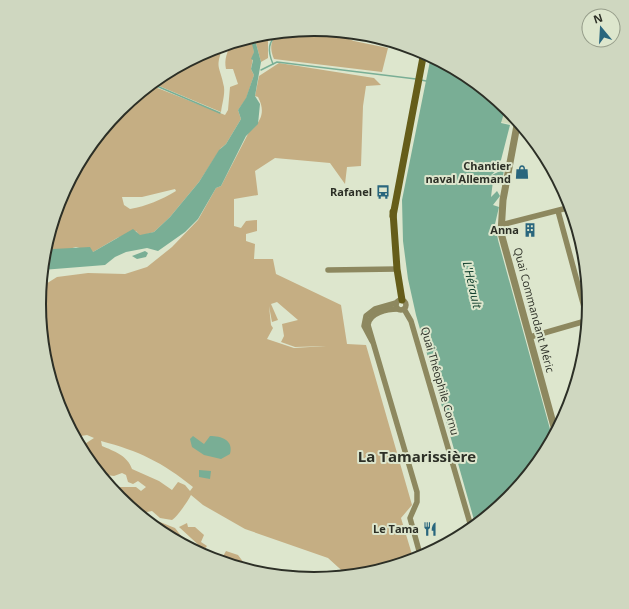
<svg xmlns="http://www.w3.org/2000/svg" width="629" height="609" font-family="'Open Sans',sans-serif">
  <style>
    .built { fill: #d0dabb }
    .green { fill: #c5ae83; fill-rule: evenodd }
    .water { fill: #79ae95 }
    .lines { fill: none; stroke-linecap: round; stroke-linejoin: round }
    .stream { stroke: #79ae95; stroke-width: 1.5 }
    .minor { stroke: #8d885f; stroke-width: 5.5 }
    .tertiary { stroke: #8d885f; stroke-width: 7 }
    .secondary { stroke: #655d19; stroke-width: 7 }
    .labels { text-anchor: middle; stroke-width: 4; stroke-linejoin: round; paint-order: stroke }
    .poi-label { font-size: 11px; font-weight: bold; fill: #2c2f26; stroke: #dde6cd; text-anchor: end }
    .street-label { font-size: 11px; fill: #2c2f26; stroke: #dde6cd }
    .water-label { font-size: 12px; font-style: italic; fill: #14412f; stroke: #dde6cd }
    .district-label { font-size: 15px; font-weight: bold; fill: #2c2f26; stroke: #dde6cd }
    .rim { fill: none; stroke: #2c2f26; stroke-width: 2 }
  </style>
  <rect width="100%" height="100%" fill="#dde6cd"/>
  <polygon class="built" points="506,107 513,114 510,124 501,122"/>
  <g class="green">
    <path d="M 315,29 L 325,30 L 354,41 L 388,48 L 382,72 L 274,59 C 262,28 294,31 315,29 Z"/>
    <polygon points="275,33 268,41 268,58 261,62 254,36"/>
    <path d="M 252,37 L 254,52 L 251,69 L 254,75 L 246,99 L 238,110 L 241,119 L 226,144 L 221,148 L 199,182 L 170,217 L 154,232 L 140,236 L 136,231 L 117,238 L 93,252 L 76,247 L 44,256 L 60,199 L 86,151 L 120,110 L 150,85 L 225,115 L 228,110 L 230,87 L 238,84 L 233,69 L 226,69 C 224,59 227,52 232,43 ZM 175,189 L 176,191 C 161,200 147,206 130,209 L 124,205 L 122,197 L 142,197 Z"/>
    <path d="M 224,45 C 214,69 220,65 224,87 C 225,95 222,104 221,112 L 152,83 C 173,66 200,53 224,45 Z"/>
    <path d="M 279,63 L 374,78 L 381,85 L 366,86 L 363,106 L 361,166 L 347,167 L 345,184 L 330,163 L 275,158 L 255,171 L 258,195 L 234,199 L 234,226 L 241,228 L 246,221 L 257,220 L 257,231 L 246,234 L 246,241 L 255,244 L 254,259 L 273,259 L 276,274 L 341,305 L 347,344 L 366,345 L 412,505 L 401,518 L 414,561 L 368,575 L 349,577 L 328,558 L 245,529 L 203,505 L 191,495 C 188,501 177,517 172,520 L 160,518 L 152,511 L 147,512 L 147,522 L 120,499 L 105,482 L 118,487 L 136,487 L 141,491 L 146,487 L 138,481 L 133,484 L 128,482 L 126,475 L 122,473 L 114,476 L 99,474 L 85,457 L 80,447 L 94,438 L 87,435 L 75,437 C 50,391 36,339 41,287 L 57,277 L 88,273 L 125,274 L 147,267 L 172,247 L 198,220 L 216,188 L 221,186 L 249,132 C 261,122 266,112 258,97 L 255,96 L 259,76 ZM 277,302 L 298,320 L 282,324 L 284,336 L 281,342 L 295,347 L 326,346 L 294,348 L 267,339 L 273,328 L 271,325 L 269,306 L 272,322 L 278,320 L 271,304 ZM 101,441 C 139,451 162,462 193,487 L 190,491 L 185,485 L 178,482 L 172,490 L 159,481 L 132,469 C 128,456 114,451 102,446 Z"/>
    <polygon points="155,520 175,528 192,550 161,533 152,526"/>
    <polygon points="187,523 188,527 195,527 204,535 201,542 207,546 204,550 179,527"/>
    <polygon points="226,551 238,555 247,567 245,570 221,560"/>
  </g>
  <g class="water">
    <polygon points="254,36 261,62 255,96 260,104 258,124 246,136 221,186 216,188 198,219 185,232 158,251 147,248 126,252 115,257 105,265 42,270 44,256 53,249 90,247 93,252 133,229 140,235 154,232 170,217 199,182 219,150 226,144 241,119 238,110 246,98 254,75 251,69 253,60 251,59 254,52 251,40"/>
    <polygon points="431,56 468,76 506,107 501,123 510,125 501,160 497,164 497,170 490,176 504,169 503,176 493,181 491,197 497,191 500,196 493,205 499,207 495,224 498,240 553,440 543,458 509,499 476,527 416,315 408,279 403,241 402,200"/>
    <polygon points="145,251 148,253 146,257 137,259 132,256"/>
    <path d="M 193,436 L 204,444 L 210,436 C 221,436 234,440 230,454 L 221,459 L 204,455 L 192,447 L 190,439 Z"/>
    <polygon points="199,470 211,471 210,479 199,477"/>
  </g>
  <g class="lines">
    <g class="stream">
      <polyline points="331,31 351,38"/>
      <path d="M 273,64 C 267,50 268,42 279,32"/>
      <polyline points="261,70 277,62 416,79"/>
      <polyline points="421,80 426,81"/>
      <polyline points="152,84 220,113"/>
    </g>
    <g class="minor">
      <polyline points="501,225 571,207"/>
      <polyline points="328,270 397,269"/>
      <circle cx="401" cy="305" r="5"/>
      <path d="M 398,309 C 387,309 369,313 368,325 L 417,492 L 417,502 L 410,518 L 421,558"/>
      <polyline points="404,309 411,321 472,530"/>
      <polyline points="530,337 582,322 587,318 558,211"/>
      <polyline points="372,341 364,326 366,316 375,309 396,303"/>
    </g>
    <polyline class="tertiary" points="518,120 503,200 501,233 556,434"/>
    <g class="secondary">
      <polyline points="393,212 397,269 402,300"/>
      <polyline points="393,216 424,52"/>
    </g>
  </g>
  <defs>
    <symbol id="shop-bare" viewBox="-9 -9 18 18"><path d="M-5-2.5h2.3a2.7 3.5 0 0 1 5.4 0H5L5.5 6h-11ZM-1.5-2.5h3a1.5 2.3 0 0 0-3 0Z" fill="#29667d" stroke="#dde6cd" stroke-width="2.5" paint-order="stroke"/></symbol>
    <symbol id="bus-bare" viewBox="-9 -9 18 18"><path d="M-5-6H5V4H4V6H2V4H-2V6H-4V4H-5ZM-3.5-4V0h7V-4ZM-3.5 1.2v1.5H-2V1.2ZM2 1.2v1.5H3.5V1.2Z" fill="#29667d" stroke="#dde6cd" stroke-width="2.5" paint-order="stroke"/></symbol>
    <symbol id="building-bare" viewBox="-9 -9 18 18"><path d="M-4-6H4V6H1V3H-1V6H-4ZM-2.5-4.3h1.7v1.8h-1.7ZM.8-4.3h1.7v1.8H.8ZM-2.5-1h1.7V.8h-1.7ZM.8-1h1.7V.8H.8Z" fill="#29667d" stroke="#dde6cd" stroke-width="2.5" paint-order="stroke"/></symbol>
    <symbol id="restaurant-bare" viewBox="-9 -9 18 18"><path d="M-5-6h1v4h1v-4h1v4h1v-4h1v5L-1.5 .5V6h-2V.5L-5-1ZM5-6V6H3V1.5H1.5Q1.5-4 5-6Z" fill="#29667d" stroke="#dde6cd" stroke-width="2.5" paint-order="stroke"/></symbol>
  </defs>
  <g fill-rule="evenodd">
    <use href="#shop-bare" x="512" y="162" width="20" height="20"/>
    <use href="#bus-bare" x="373" y="182" width="20" height="20"/>
    <use href="#building-bare" x="520" y="220" width="20" height="20"/>
    <use href="#restaurant-bare" x="420" y="519" width="20" height="20"/>
  </g>
  <g class="labels">
    <g class="poi-label">
      <text x="511" y="170">Chantier<tspan x="511" dy="13">naval Allemand</tspan></text>
      <text x="372" y="196">Rafanel</text>
      <text x="519" y="234">Anna</text>
      <text x="419" y="533">Le Tama</text>
    </g>
    <g class="street-label">
      <text transform="translate(534 310) rotate(75)" y="4">Quai Commandant Méric</text>
      <text transform="translate(440 381) rotate(74)" y="4">Quai Théophile Cornu</text>
    </g>
    <g class="water-label">
      <text transform="translate(472 285) rotate(77)" y="4">L'Hérault</text>
    </g>
    <g class="district-label">
      <text x="417" y="462">La Tamarissière</text>
    </g>
  </g>
  <path d="M0 0H629V609H0ZM46 304a268 268 0 1 1 536 0a268 268 0 1 1-536 0Z" fill="#cfd7c0" fill-rule="evenodd"/>
  <path class="rim" d="M46 304a268 268 0 1 1 536 0a268 268 0 1 1-536 0Z"/>
  <g transform="translate(601 28) rotate(342)"><circle r="19" fill="#dde6cd" stroke="#969d8a"/>
  <path d="M0-3L7 15L0 10L-7 15Z" fill="#29667d"/>
  <text y="-6" font-size="11" font-weight="bold" text-anchor="middle" fill="#2c2f26">N</text>
  </g>
</svg>
